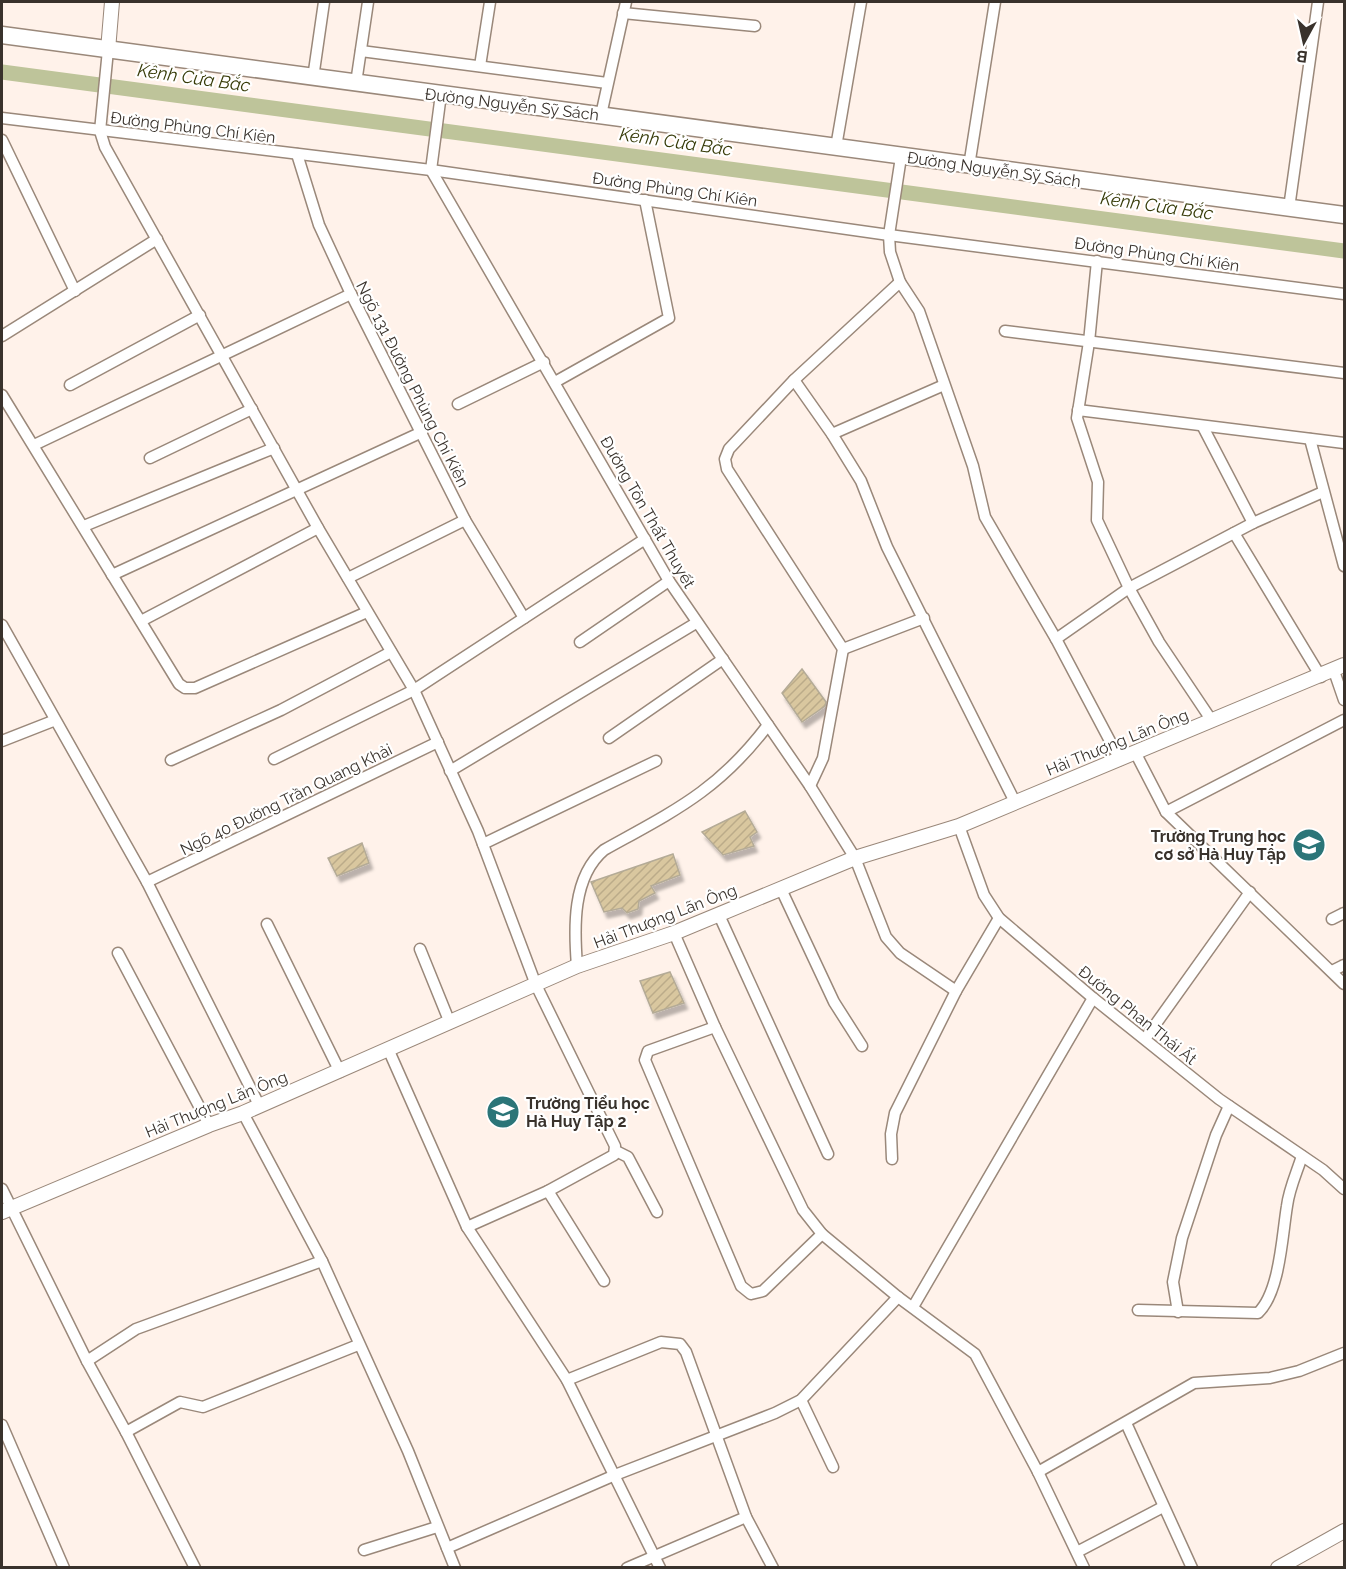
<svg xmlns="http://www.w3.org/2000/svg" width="1346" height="1569" font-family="Raleway,sans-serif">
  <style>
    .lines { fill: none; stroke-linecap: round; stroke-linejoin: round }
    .canal { stroke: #bec49a; stroke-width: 15 }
    .building { fill: url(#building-hatch); stroke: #b4ab97; stroke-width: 1.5; filter: url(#shadow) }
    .minor-casing { stroke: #9a887a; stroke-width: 13 }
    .tertiary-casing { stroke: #9a887a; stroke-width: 16 }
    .secondary-casing { stroke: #9a887a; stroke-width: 19 }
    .minor { stroke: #fff; stroke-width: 10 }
    .tertiary { stroke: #fff; stroke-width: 14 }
    .secondary { stroke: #fff; stroke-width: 16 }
    .labels { text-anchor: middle; stroke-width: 4.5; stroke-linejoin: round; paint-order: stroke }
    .street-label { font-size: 16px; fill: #39322c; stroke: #fff }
    .poi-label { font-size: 16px; font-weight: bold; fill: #39322c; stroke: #fff; text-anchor: end }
    .water-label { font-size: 18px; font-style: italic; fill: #373b08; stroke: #fff }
  </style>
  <defs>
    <pattern id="building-hatch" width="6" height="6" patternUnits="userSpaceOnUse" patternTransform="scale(1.5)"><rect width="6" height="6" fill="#d9c79f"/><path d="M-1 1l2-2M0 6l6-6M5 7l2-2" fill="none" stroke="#bbab89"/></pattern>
    <filter id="shadow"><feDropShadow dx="3.5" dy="6" stdDeviation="1.5" flood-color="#0004"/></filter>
  </defs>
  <rect width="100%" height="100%" fill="#fff2ea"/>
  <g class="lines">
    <polyline class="canal" points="2,72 1344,251"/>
  </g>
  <g class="building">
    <polygon points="802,669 826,702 825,706 802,722 782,693"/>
    <polygon points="745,811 757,832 750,837 754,846 723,855 702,832"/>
    <polygon points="362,843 369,863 337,876 328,858"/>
    <polygon points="673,854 680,875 651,886 655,893 639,901 638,909 627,913 622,908 604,912 591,882"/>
    <polygon points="670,972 684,1003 653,1013 640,981"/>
  </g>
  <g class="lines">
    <defs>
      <g id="minor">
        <polyline points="623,13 755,26"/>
        <polyline points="108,50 100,131 105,147 318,528 414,690 478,831 536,985 615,1146 614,1155 548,1191 467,1227"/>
        <polyline points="361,51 607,83"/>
        <polyline points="480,66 490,2"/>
        <polyline points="313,78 324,2"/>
        <polyline points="356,83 368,2"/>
        <polyline points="441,94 431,170 669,581 810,786 855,858 886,937 900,953 956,991"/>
        <polyline points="601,115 626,2"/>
        <polyline points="2,118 431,170 889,235 1344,294"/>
        <polyline points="2,140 75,291"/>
        <polyline points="836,147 861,2"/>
        <polyline points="297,154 319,225 351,294 465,520 524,618"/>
        <polyline points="901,157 889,235 890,252 900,282 919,311 973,466 985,517 1056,639 1120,760"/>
        <polyline points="969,166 995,2"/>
        <polyline points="1289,208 1318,2"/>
        <polyline points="1097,261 1089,342 1077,418 1098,482 1097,520 1129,588 1159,642 1212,721"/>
        <polyline points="1005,331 1344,373"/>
        <polyline points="2,336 157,239"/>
        <polyline points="794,380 832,434 861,481 887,547 1015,802"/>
        <polyline points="555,382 669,318 645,200"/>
        <polyline points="70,385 200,315"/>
        <polyline points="2,395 179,684 185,688 195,688 367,612"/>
        <polyline points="458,404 544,362"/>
        <polyline points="1078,410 1344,443"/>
        <polyline points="1203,427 1253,523"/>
        <polyline points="832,434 944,385"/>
        <polyline points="1310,439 1344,566"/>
        <polyline points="34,445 351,294"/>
        <polyline points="150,458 252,409"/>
        <polyline points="84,526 274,448"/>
        <polyline points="1234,533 1321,677"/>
        <polyline points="112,575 422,432"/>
        <polyline points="348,578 465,520"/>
        <polyline points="141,621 318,528"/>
        <polyline points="2,625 147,882 259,1105"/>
        <polyline points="1056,639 1129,588 1253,523 1323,492"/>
        <polyline points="580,642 669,581"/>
        <polyline points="843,649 924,618"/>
        <polyline points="1334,671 1344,700"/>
        <polyline points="609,738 723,659"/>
        <polyline points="2,741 53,721"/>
        <polyline points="1136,754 1166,812 1344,984"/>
        <polyline points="274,759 414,690 645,539"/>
        <polyline points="171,760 281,710 391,652"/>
        <polyline points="450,771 696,623"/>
        <polyline points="810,786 823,758 843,649 727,469 725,459 729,449 794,380 900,282"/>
        <polyline points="1166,812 1344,720"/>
        <polyline points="959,826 984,895 999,918 1093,998 1219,1099 1323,1170 1344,1189"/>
        <polyline points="483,844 656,761"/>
        <polyline points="147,882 438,742"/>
        <polyline points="781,889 834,1002 862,1046"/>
        <polyline points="719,915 828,1154"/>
        <polyline points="1332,919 1344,913"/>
        <polyline points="267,924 340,1072"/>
        <polyline points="674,933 715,1027 803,1210 822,1234 898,1297 975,1354 1038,1472 1084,1568"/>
        <polyline points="420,949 450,1023"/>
        <polyline points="118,953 209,1125"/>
        <path d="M 577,966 C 574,928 572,877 604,850 C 674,811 718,791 768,725"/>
        <polyline points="1332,971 1344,965"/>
        <polyline points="715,1027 648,1051 645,1060 741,1286 751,1294 763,1291 822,1234"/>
        <polyline points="1145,1039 1250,892"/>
        <polyline points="389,1051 467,1227 567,1380 660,1568"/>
        <polyline points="243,1113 322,1261 408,1451 455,1568"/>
        <polyline points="616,1151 628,1157 657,1212"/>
        <polyline points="892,1159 891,1134 895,1113 956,991 999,918"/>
        <polyline points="2,1189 87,1361 126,1432 195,1568"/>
        <polyline points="548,1191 604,1281"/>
        <polyline points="913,1307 1093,998"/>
        <path d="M 1138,1310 L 1258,1313 C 1280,1292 1282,1236 1287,1206 C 1289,1189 1297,1172 1302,1156"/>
        <polyline points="1178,1312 1173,1282 1182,1238 1216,1135 1229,1106"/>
        <polyline points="87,1361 136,1329 322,1261"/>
        <polyline points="567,1380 661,1342 680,1344 686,1352 746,1517 773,1568"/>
        <polyline points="801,1400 833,1467"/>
        <polyline points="1126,1423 1192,1568"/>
        <polyline points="2,1425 64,1568"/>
        <polyline points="126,1432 180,1402 203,1407 358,1345"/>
        <polyline points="1038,1472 1194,1383 1270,1378 1299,1371 1344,1353"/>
        <polyline points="447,1548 615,1475 775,1413 801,1400 898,1297"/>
        <polyline points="364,1550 437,1527"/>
        <polyline points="1077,1552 1163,1507"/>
        <polyline points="627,1568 746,1517"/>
      </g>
      <g id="tertiary">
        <polyline points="108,50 112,2"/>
        <polyline points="2,1212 209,1125 243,1113 577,966 674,933 855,858 959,826 1344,665"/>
        <polyline points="1278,1568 1344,1531"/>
      </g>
      <polyline id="secondary" points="2,35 1344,215"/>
    </defs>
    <use href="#minor" class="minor-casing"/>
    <use href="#tertiary" class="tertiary-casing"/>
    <use href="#secondary" class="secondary-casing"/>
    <use href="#minor" class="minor"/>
    <use href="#tertiary" class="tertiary"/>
    <use href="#secondary" class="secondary"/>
  </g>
  <defs>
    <symbol id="school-disc" viewBox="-11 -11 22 22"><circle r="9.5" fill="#2b7578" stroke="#fff"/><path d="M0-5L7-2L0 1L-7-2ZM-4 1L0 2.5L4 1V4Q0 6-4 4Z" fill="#fff"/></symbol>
  </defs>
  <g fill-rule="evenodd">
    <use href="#school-disc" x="1290" y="826" width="38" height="38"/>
    <use href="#school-disc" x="484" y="1093" width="38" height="38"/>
  </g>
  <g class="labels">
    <g class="street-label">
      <text transform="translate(512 104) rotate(7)" y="6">Đường Nguyễn Sỹ Sách</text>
      <text transform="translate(193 127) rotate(7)" y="6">Đường Phùng Chí Kiên</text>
      <text transform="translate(994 169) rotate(8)" y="6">Đường Nguyễn Sỹ Sách</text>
      <text transform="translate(675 189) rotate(8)" y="6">Đường Phùng Chí Kiên</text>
      <text transform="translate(1157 254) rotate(8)" y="6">Đường Phùng Chí Kiên</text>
      <text transform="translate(413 384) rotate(63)" y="6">Ngõ 131 Đường Phùng Chí Kiên</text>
      <text transform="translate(648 512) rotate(60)" y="6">Đường Tôn Thất Thuyết</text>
      <text transform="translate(1117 742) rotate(-22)" y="6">Hải Thượng Lãn Ông</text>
      <text transform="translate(286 799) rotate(-26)" y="6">Ngõ 40 Đường Trần Quang Khải</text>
      <text transform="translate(665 916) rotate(-21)" y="6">Hải Thượng Lãn Ông</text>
      <text transform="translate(1138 1015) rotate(39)" y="6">Đường Phan Thái Ất</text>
      <text transform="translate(216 1104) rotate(-22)" y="6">Hải Thượng Lãn Ông</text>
    </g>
    <g class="poi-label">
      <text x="1286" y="842">Trường Trung học<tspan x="1286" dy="18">cơ sở Hà Huy Tập</tspan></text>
      <text x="526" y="1109" text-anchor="start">Trường Tiểu học<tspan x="526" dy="18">Hà Huy Tập 2</tspan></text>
    </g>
    <g class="water-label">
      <text transform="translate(194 78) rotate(8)" y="6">Kênh Cửa Bắc</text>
      <text transform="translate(676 142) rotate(8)" y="6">Kênh Cửa Bắc</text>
      <text transform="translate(1157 206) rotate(8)" y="6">Kênh Cửa Bắc</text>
    </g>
  </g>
  <rect width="1346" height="1569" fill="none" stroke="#39322c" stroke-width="6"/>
  <g transform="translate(1304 42) rotate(188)" stroke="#ffffff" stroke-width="4.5" paint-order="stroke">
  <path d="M0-4.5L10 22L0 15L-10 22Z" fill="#39322c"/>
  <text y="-9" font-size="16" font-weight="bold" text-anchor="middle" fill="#39322c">B</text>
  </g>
</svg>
